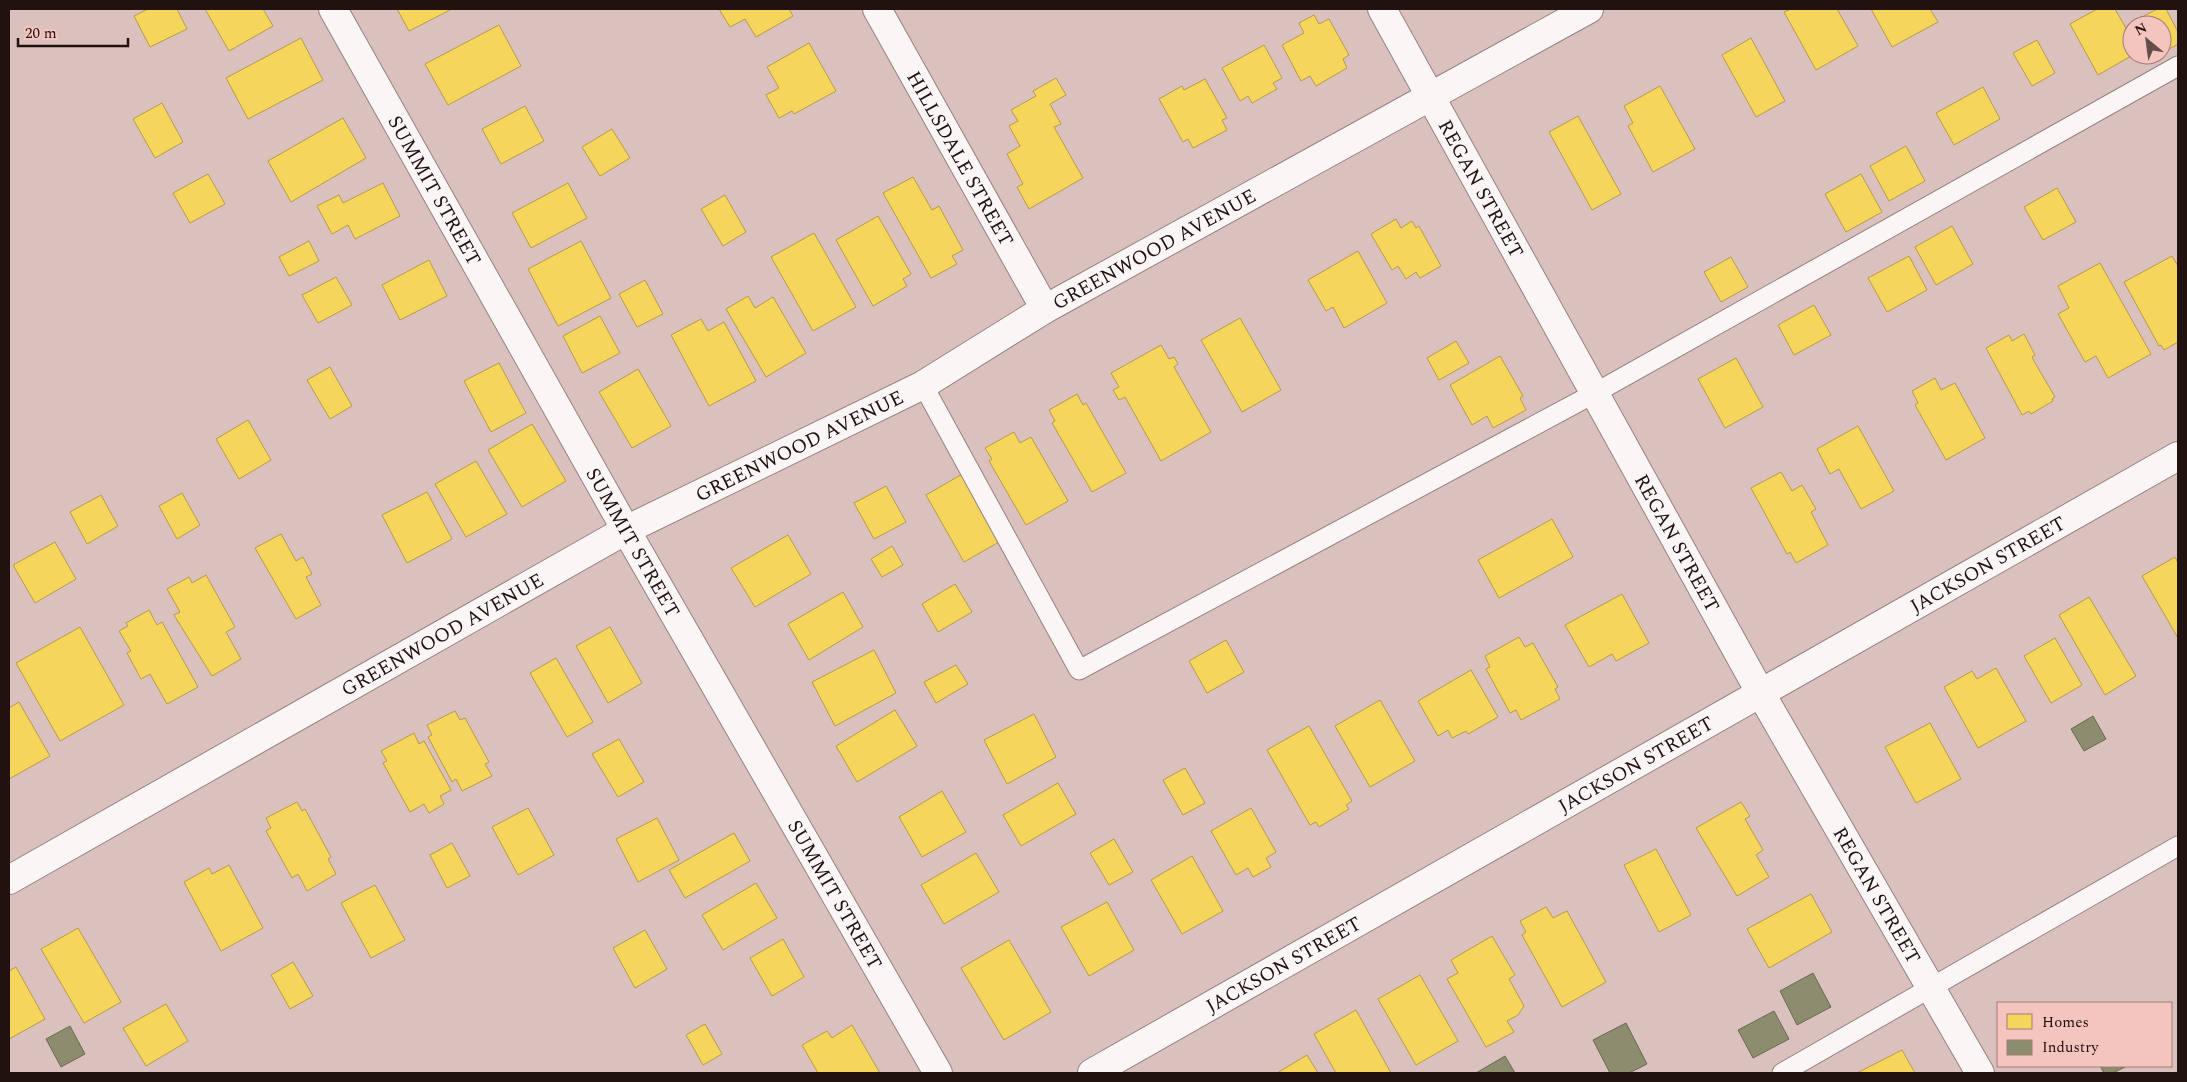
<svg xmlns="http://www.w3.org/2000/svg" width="2187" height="1082" font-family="Spectral,serif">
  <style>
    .homes { fill: #f6d55c; stroke: #b69a45 }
    .industry { fill: #8c8c6e; stroke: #6c6752 }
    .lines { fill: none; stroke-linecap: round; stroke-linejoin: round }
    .service-casing { stroke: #968280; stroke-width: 21 }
    .minor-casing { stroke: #968280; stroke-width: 30 }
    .tertiary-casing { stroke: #968280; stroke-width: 30 }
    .service { stroke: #faf6f5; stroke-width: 19 }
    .minor { stroke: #faf6f5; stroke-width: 28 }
    .tertiary { stroke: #faf6f5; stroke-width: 28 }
    .labels { text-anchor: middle; stroke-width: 5; stroke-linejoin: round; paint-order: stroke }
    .street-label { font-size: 20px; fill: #21110f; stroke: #f4c4be }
  </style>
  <rect width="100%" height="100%" fill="#dbc1be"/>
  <g class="homes">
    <polygon points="148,9 177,9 187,29 150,47 134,16"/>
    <polygon points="205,9 263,9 273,26 229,51"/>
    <polygon points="397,9 452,9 409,31"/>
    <polygon points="719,9 789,9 793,16 756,37 745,19 730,27"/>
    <polygon points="1791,9 1837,9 1858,46 1816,70 1784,12"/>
    <polygon points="1871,9 1930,9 1938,22 1892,47"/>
    <polygon points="2097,9 2115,9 2132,39 2133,55 2098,75 2070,24"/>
    <polygon points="2157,9 2166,9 2178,32 2178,44 2162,53 2162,25 2132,25 2131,23"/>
    <polygon points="1314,15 1319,24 1329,19 1349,55 1343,59 1347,68 1316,86 1310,76 1301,81 1282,45 1304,33 1299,23"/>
    <polygon points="499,25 521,66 448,105 425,64"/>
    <polygon points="301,38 323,80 248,119 226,78"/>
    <polygon points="1751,38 1785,101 1756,117 1722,55"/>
    <polygon points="2037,40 2055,73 2032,86 2013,53"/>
    <polygon points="809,43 836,91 794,114 792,111 779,118 766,95 779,88 767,67"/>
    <polygon points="1264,45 1282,78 1273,83 1277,89 1252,103 1248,96 1240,101 1222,68"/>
    <polygon points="1056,78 1066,95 1050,104 1061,124 1054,127 1083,178 1029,209 1017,187 1023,184 1007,154 1020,146 1009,126 1018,121 1011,110 1036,96 1033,91"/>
    <polygon points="1205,79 1227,118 1222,120 1227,130 1193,148 1188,139 1183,142 1159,99 1182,86 1184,90"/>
    <polygon points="1660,86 1695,149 1653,172 1628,126 1633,123 1624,106"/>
    <polygon points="1983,87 2000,119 1954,145 1936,113"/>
    <polygon points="162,103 183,142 155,158 133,119"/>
    <polygon points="525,106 544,141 501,164 482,129"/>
    <polygon points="1578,116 1621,194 1592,210 1549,132"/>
    <polygon points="343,118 366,158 291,202 268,161"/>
    <polygon points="612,129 630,158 600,176 582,147"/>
    <polygon points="1906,146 1925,181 1889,201 1870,166"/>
    <polygon points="208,174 225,204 190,223 173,193"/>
    <polygon points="1861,174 1882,212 1846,232 1825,194"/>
    <polygon points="913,177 932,210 939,206 963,250 952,256 957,264 931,278 883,193"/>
    <polygon points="383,183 400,216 355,239 348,225 332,234 317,206 339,195 343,203"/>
    <polygon points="568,183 587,218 531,248 512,213"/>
    <polygon points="2057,188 2076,222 2043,240 2024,207"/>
    <polygon points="725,195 746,232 723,246 701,209"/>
    <polygon points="878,216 911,274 903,279 907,286 873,306 836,240"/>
    <polygon points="1396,219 1401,228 1412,221 1416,228 1419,226 1441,266 1420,278 1416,272 1406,279 1398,266 1392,270 1371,234"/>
    <polygon points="1952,226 1973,264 1936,285 1915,247"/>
    <polygon points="814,233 856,307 813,331 771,257"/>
    <polygon points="309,241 319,261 289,276 279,257"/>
    <polygon points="581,241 611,298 558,326 528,269"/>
    <polygon points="1358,251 1387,303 1344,328 1333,307 1326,311 1308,280"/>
    <polygon points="1909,256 1927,290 1887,312 1868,278"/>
    <polygon points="2172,256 2178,266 2178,342 2164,350 2161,345 2159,346 2124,282"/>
    <polygon points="1731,257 1748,287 1721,302 1704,272"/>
    <polygon points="429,260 447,296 400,320 382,285"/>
    <polygon points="2100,263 2151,354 2108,378 2096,356 2085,362 2058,314 2069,308 2058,286"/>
    <polygon points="336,277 352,305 318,323 302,295"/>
    <polygon points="645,280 663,314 637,327 619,294"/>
    <polygon points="748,296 755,308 773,297 806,353 766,377 726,309"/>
    <polygon points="1814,305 1831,335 1794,355 1778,325"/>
    <polygon points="600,316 620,353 582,373 563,336"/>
    <polygon points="1240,318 1281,390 1242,412 1201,340"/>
    <polygon points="701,319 708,331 724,322 756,381 709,406 671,335"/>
    <polygon points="2024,334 2035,355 2032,357 2034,361 2055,397 2052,399 2053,401 2031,414 2029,411 2022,415 1986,348 2009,335 2012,341"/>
    <polygon points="1456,341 1469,363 1439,380 1427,358"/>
    <polygon points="1161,345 1169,359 1174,357 1178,364 1174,367 1211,432 1161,461 1125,397 1119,400 1113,390 1119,387 1111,373"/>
    <polygon points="1500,356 1523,396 1520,398 1526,410 1493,428 1487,416 1472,425 1450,385"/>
    <polygon points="1736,358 1763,407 1725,428 1698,379"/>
    <polygon points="499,363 526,413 491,432 464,381"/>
    <polygon points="330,367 352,406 330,419 307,380"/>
    <polygon points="638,369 671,426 632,448 599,392"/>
    <polygon points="1935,378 1941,390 1955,383 1985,438 1946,460 1915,405 1918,403 1912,391"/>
    <polygon points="1077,394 1083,405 1086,403 1126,473 1092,492 1052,423 1055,421 1049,410"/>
    <polygon points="248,420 271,460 239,479 216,439"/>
    <polygon points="532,424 566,481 522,507 488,450"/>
    <polygon points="1858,426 1894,491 1861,509 1839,469 1830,474 1817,449"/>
    <polygon points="1014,432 1020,443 1031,437 1068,501 1026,525 989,461 992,459 985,448"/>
    <polygon points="476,461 507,514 466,537 435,484"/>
    <polygon points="1781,472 1792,491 1802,485 1816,509 1811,512 1828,545 1796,563 1790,552 1787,554 1751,488"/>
    <polygon points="964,473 999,542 964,562 926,495"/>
    <polygon points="886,486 906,522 874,539 854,503"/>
    <polygon points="427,492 452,539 407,563 382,515"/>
    <polygon points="182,493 200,525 177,539 159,506"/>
    <polygon points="101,495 118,526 87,544 70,512"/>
    <polygon points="1552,519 1573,557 1499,598 1478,560"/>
    <polygon points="281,534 296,561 303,557 312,574 306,577 321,605 296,619 255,548"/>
    <polygon points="788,535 811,574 755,607 731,568"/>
    <polygon points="55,542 76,579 35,603 13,565"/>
    <polygon points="892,546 903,565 882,577 871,559"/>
    <polygon points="2175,557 2178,563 2178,638 2142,576"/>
    <polygon points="206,575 235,627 226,632 241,659 212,676 174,615 180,612 167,589 189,577 192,583"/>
    <polygon points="955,584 972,612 938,632 922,604"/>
    <polygon points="843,592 863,627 809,660 788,624"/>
    <polygon points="1622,594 1649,643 1616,661 1612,654 1589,667 1565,625"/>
    <polygon points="2089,597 2136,676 2105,695 2059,615"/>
    <polygon points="149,610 157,625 162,622 198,687 167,704 150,674 141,679 127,653 131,651 119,631 128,626 126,623"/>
    <polygon points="80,627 124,705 60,741 16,663"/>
    <polygon points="610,627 642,683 608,703 576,646"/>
    <polygon points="1519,637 1525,647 1533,643 1558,687 1555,689 1560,699 1521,720 1516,710 1510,713 1486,669 1490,667 1485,656"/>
    <polygon points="2055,638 2082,685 2051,703 2024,656"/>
    <polygon points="1226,640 1244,672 1207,693 1189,661"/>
    <polygon points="874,650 896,693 835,726 812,682"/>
    <polygon points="556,658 593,722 567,737 530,673"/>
    <polygon points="956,665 968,684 936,703 924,682"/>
    <polygon points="1996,668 2026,721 1978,748 1944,687 1972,671 1977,679"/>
    <polygon points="1471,670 1498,717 1468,734 1466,731 1452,738 1448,730 1438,736 1418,701"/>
    <polygon points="1380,700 1415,761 1370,787 1335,726"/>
    <polygon points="19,702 50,756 9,779 9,708"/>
    <polygon points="895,710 917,746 857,782 836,746"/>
    <polygon points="455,711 460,720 465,718 489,762 485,764 492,776 462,791 456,779 452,782 428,737 432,735 427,725"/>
    <polygon points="1034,714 1056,757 1007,784 984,740"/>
    <polygon points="1930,723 1961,779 1916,803 1885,747"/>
    <polygon points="1309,726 1352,801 1346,805 1349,809 1319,827 1316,822 1310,825 1267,750"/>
    <polygon points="414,733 419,744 424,741 451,790 440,796 444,804 429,813 424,804 410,812 383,763 387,761 381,751"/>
    <polygon points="619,739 644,782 618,797 592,754"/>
    <polygon points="1185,768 1205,803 1183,815 1163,780"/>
    <polygon points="1058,783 1076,814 1021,846 1003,815"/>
    <polygon points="942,791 966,832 922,857 899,817"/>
    <polygon points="297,802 302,811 305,809 331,857 328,859 336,874 307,891 298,874 292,878 266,831 271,828 266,818"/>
    <polygon points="1741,802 1750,816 1745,819 1763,850 1756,855 1769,877 1737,896 1696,828"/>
    <polygon points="528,808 554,855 518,875 492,827"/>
    <polygon points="1251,808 1276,852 1266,858 1271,867 1253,877 1248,868 1236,875 1211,831"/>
    <polygon points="657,818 679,860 638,882 616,839"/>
    <polygon points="734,833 750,861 685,898 669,870"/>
    <polygon points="1114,839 1133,872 1109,885 1090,853"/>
    <polygon points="452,843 470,876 447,888 430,855"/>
    <polygon points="1656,849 1691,915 1659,932 1624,865"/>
    <polygon points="976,853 999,892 944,924 921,885"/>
    <polygon points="1192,856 1223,911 1182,934 1151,880"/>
    <polygon points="229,865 263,928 221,951 184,882 209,868 212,874"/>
    <polygon points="756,883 777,918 723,950 702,915"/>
    <polygon points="375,885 405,940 371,958 341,903"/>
    <polygon points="1811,894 1832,932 1769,968 1747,929"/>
    <polygon points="1107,902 1134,950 1089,976 1061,927"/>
    <polygon points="1546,907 1553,918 1567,911 1606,982 1562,1007 1522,935 1526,932 1520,921"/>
    <polygon points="78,928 121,1002 84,1023 41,949"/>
    <polygon points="645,930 667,969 635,988 613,948"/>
    <polygon points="1492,936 1515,975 1509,979 1524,1006 1518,1015 1507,1021 1514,1032 1486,1047 1447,979 1458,973 1451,960"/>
    <polygon points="783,939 804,977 772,996 750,958"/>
    <polygon points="1009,940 1051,1012 1004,1040 961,968"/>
    <polygon points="293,962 313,996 290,1009 271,975"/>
    <polygon points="16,967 45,1019 9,1039 9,971"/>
    <polygon points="1420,975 1458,1041 1416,1065 1378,999"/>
    <polygon points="166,1004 188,1041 146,1066 123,1028"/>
    <polygon points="1356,1010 1391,1073 1336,1073 1314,1034"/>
    <polygon points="705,1024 722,1054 703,1065 686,1035"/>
    <polygon points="852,1025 880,1073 818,1073 802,1045 827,1031 832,1038"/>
    <polygon points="1902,1050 1915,1073 1857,1073"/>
    <polygon points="1307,1055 1318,1073 1277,1073"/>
  </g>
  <g class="industry">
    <polygon points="2093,716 2106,739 2084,751 2071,729"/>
    <polygon points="1813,973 1831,1007 1797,1025 1780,991"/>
    <polygon points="1774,1011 1789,1039 1753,1058 1738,1030"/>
    <polygon points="1626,1023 1647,1064 1629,1073 1610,1073 1593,1040"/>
    <polygon points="70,1026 85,1054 61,1067 46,1039"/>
    <polygon points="1505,1056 1515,1073 1476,1073"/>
    <polygon points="2100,1066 2127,1066 2113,1073 2104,1073"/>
  </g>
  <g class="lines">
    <defs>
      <g id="service">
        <polyline points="923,385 1079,670 1595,393 2178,66"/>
        <polyline points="1782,1073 2178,846"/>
      </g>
      <g id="minor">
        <path id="s1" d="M 877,9 L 1045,309"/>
        <path id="s2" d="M 1382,9 L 1760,692 L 1980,1073"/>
        <path id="s3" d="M 9,880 L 626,530 L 923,385 L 1045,309 L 1589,9"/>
        <path id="s4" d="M 1092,1073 L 2178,456"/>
      </g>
      <g id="tertiary">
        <path id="s5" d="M 333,9 L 626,530 L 938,1073"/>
      </g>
    </defs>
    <use href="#service" class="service-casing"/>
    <use href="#minor" class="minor-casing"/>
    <use href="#tertiary" class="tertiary-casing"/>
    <use href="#service" class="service"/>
    <use href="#minor" class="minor"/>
    <use href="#tertiary" class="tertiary"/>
  </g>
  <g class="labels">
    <g class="street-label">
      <text dy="7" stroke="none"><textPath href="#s1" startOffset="171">HILLSDALE STREET</textPath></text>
      <text dy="7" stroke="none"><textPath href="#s2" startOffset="205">REGAN STREET</textPath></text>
      <text dy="7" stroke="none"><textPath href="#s5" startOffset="208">SUMMIT STREET</textPath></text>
      <text dy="7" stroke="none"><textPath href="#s3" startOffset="1308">GREENWOOD AVENUE</textPath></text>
      <text dy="7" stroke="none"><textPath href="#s3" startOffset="902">GREENWOOD AVENUE</textPath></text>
      <text dy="7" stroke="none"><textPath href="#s5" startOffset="612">SUMMIT STREET</textPath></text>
      <text dy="7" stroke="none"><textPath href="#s2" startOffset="610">REGAN STREET</textPath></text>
      <text dy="7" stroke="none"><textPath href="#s4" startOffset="1030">JACKSON STREET</textPath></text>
      <text dy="7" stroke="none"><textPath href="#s3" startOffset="498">GREENWOOD AVENUE</textPath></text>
      <text dy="7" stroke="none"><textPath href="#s4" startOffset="625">JACKSON STREET</textPath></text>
      <text dy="7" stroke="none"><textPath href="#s5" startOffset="1018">SUMMIT STREET</textPath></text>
      <text dy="7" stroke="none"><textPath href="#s2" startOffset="1015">REGAN STREET</textPath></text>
      <text dy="7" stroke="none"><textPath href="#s4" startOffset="220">JACKSON STREET</textPath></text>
    </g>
  </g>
  <rect width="2187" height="1082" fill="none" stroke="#21110f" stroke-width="20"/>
  <rect x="1997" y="1002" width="175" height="65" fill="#f4c4be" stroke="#a07c78"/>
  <rect x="2007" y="1014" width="25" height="15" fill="#f6d55c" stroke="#a07c78"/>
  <text x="2042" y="1027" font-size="15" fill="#21110f">Homes</text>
  <rect x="2007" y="1040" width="25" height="15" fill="#8c8c6e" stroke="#a07c78"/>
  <text x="2042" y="1052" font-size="15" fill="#21110f">Industry</text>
  <g transform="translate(2147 40) rotate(331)"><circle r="24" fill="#f4c4be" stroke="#a07c78"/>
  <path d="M0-4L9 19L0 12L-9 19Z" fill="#624f4c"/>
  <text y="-8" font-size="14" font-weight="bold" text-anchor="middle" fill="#21110f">N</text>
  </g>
  <path d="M18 38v8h110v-8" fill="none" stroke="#21110f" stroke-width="2.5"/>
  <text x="25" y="38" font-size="15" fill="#21110f" stroke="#f4c4be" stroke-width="4" paint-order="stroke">20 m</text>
</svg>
